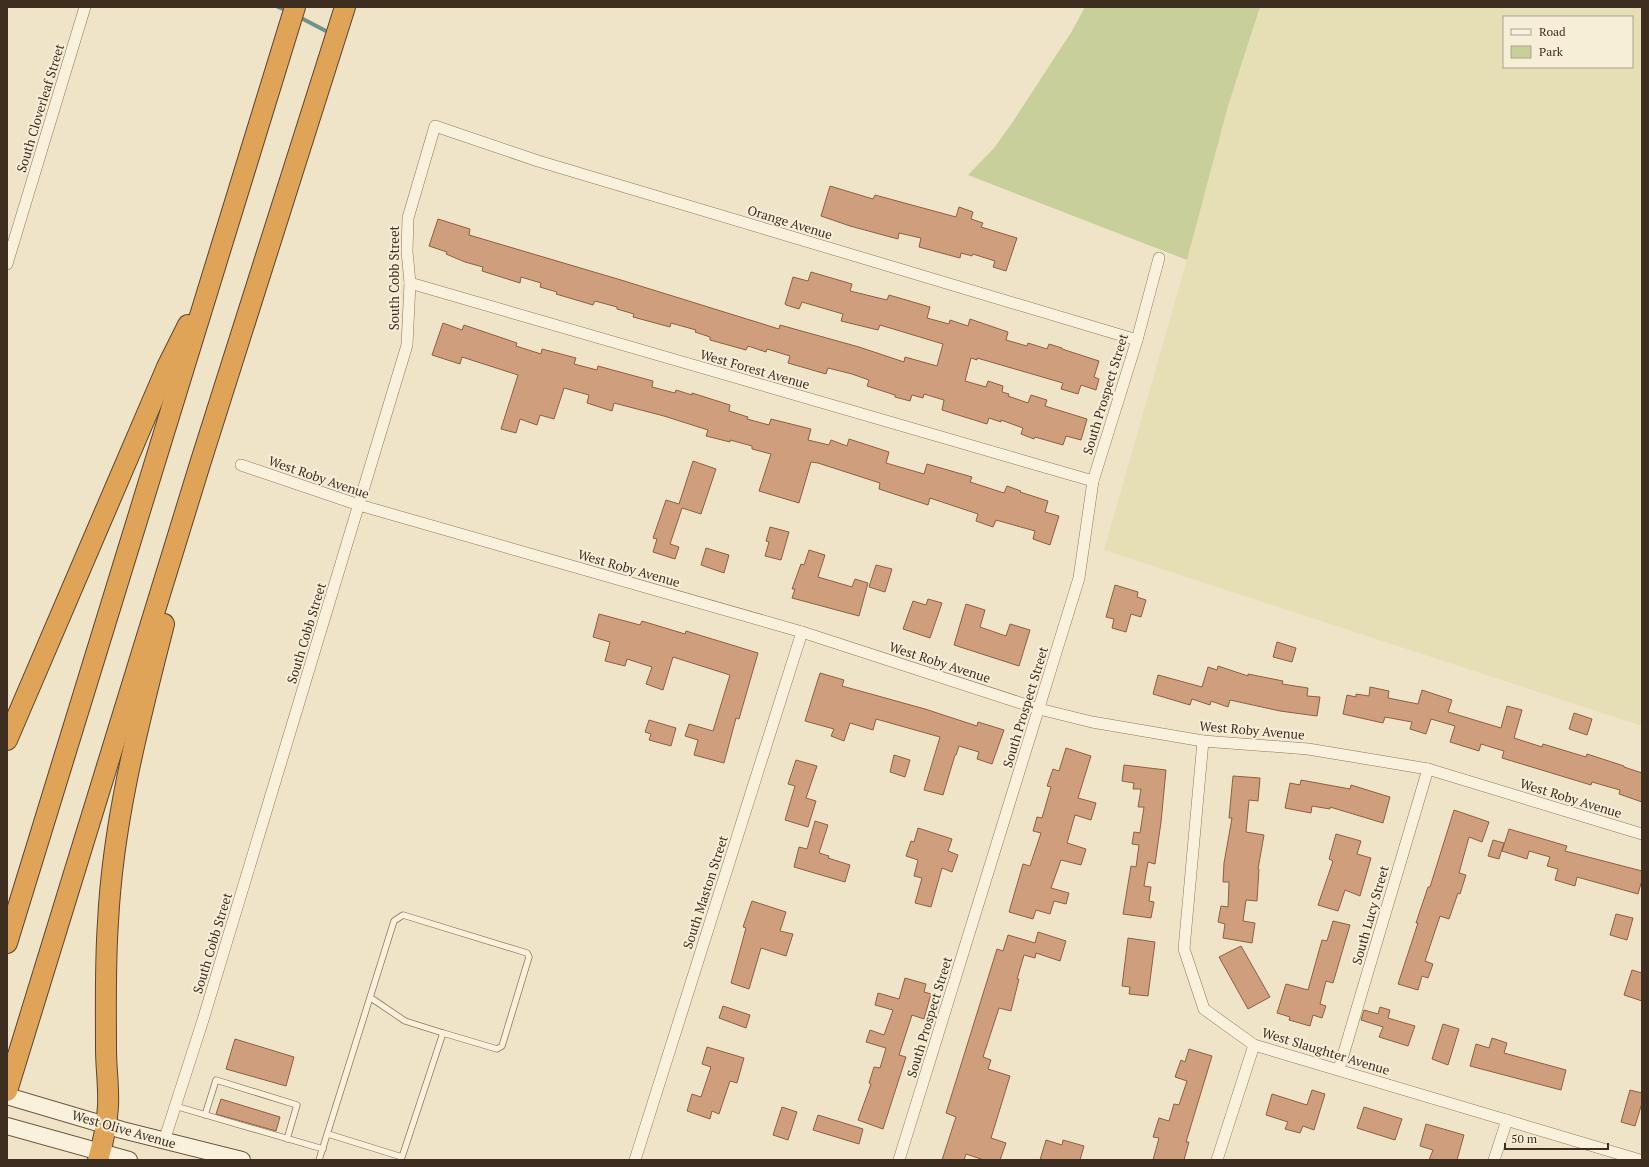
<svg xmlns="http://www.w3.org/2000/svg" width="1649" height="1167" font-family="'PT Serif',serif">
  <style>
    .farmland { fill: #e6deb5; fill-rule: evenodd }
    .green { fill: #c9cf9b }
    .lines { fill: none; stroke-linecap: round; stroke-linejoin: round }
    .stream { stroke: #6f938a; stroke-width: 4 }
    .building { fill: #cf9f7d; stroke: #8d5f41 }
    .lane-casing { stroke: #8d765c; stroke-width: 7 }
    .street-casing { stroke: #8d765c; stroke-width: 12 }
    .secondary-casing { stroke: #6f573f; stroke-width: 18 }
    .highway-casing { stroke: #5b4430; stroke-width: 22 }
    .lane { stroke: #faf1dc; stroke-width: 5.5 }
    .street { stroke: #faf1dc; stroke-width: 11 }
    .secondary { stroke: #faf1dc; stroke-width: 16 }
    .highway { stroke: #e0a458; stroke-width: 20 }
    .labels { text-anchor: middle; stroke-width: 4; stroke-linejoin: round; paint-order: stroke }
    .street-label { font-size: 13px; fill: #3d2e20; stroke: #f7eed8 }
  </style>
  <rect width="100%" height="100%" fill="#f0e4c8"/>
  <path class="farmland" d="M 1260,7 L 1642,7 L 1642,726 L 1104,550 L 1187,260 L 1228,106 ZM 1504,17 L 1632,17 L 1632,67 L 1504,67 Z"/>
  <polygon class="green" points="1085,7 1260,7 1228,106 1187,260 968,175 994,148 1012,123 1072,31"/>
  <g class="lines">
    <g class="stream">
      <polyline points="278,7 283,9"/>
      <polyline points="303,19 326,31"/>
    </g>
  </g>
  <g class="building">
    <polygon points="830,186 873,199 875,195 956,217 959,207 973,212 971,219 983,223 981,227 1017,238 1006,271 993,267 995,261 973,254 972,256 961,253 960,258 919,247 921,238 899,233 898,239 850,226 821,216"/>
    <polygon points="438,219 470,229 469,235 621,280 779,329 780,325 859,347 904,362 905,357 937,366 943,344 880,325 878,330 841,321 843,314 802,302 799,309 786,305 785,304 793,277 808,281 811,272 852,284 850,291 887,300 889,295 930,307 927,318 949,324 950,320 968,326 970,319 1008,332 1006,340 1027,346 1028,343 1047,349 1049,344 1062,348 1062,349 1099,361 1094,377 1099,379 1096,390 1081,385 1078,394 1061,389 1063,383 977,358 977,360 971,358 965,381 986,387 988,381 1003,386 1002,392 1009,394 1008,396 1028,403 1031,395 1047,400 1045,406 1087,419 1081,440 1066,436 1063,445 1035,437 1034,439 1021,434 1023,428 1001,420 1001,422 989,418 987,424 942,410 944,400 924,394 923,398 912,395 910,401 895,397 895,395 867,386 869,380 852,374 828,368 826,374 788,363 790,356 767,349 766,352 748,346 746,350 710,340 710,337 695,332 696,330 671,323 670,327 633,317 634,314 617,309 617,307 595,301 593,305 556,294 557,292 540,287 541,283 521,277 520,283 482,271 483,267 465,262 446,254 447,252 429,246"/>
    <polygon points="443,323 462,330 464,325 517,343 516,346 541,354 542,349 576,358 574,364 597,370 598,366 653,381 652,387 675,393 676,390 692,395 692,393 730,405 729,411 748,417 747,419 769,425 771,419 811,429 808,440 829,445 831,440 847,446 849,439 889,452 886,463 924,474 927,464 972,477 970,482 1004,493 1007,486 1021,491 1020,492 1048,501 1045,512 1059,516 1050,545 1033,539 1035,531 996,520 993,527 976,521 978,514 930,498 928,505 879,489 880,483 818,463 811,462 799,503 759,491 771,454 752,449 752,446 730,440 730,442 706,436 708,430 664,416 614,403 612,411 587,403 589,395 564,388 554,419 540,415 537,425 520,419 516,433 501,429 518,375 462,357 460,364 432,355"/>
    <polygon points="693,461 716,469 701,514 682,508 670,544 679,547 675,559 653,552 657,539 653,538 666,500 679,504"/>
    <polygon points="770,527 789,532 781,560 765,556 769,542 766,541"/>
    <polygon points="706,548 729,555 724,573 701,565"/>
    <polygon points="809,550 825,555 818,577 852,587 855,579 868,583 859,616 792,598 795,589 792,589 801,564 804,565"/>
    <polygon points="876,565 892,569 885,592 869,587"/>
    <polygon points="1115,585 1138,592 1137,597 1146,600 1141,617 1131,614 1126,632 1112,628 1114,619 1106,617"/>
    <polygon points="928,599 942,603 930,638 903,629 913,601 926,605"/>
    <polygon points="966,604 985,610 980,627 1006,636 1010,624 1030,630 1019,666 954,645"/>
    <polygon points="599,614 640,625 642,621 685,634 686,631 758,653 739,719 736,718 724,763 694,755 698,740 685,736 689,724 713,731 730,675 673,657 663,690 646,684 652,667 627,659 625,666 605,661 610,642 593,637"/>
    <polygon points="1277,642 1296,648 1292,662 1273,657"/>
    <polygon points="1218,666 1248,676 1248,674 1283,681 1282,684 1308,688 1307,696 1320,697 1317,716 1280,711 1230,700 1228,707 1211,701 1210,705 1192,699 1190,705 1153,694 1158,675 1202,687 1208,667 1217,670"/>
    <polygon points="820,673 844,680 842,686 925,709 977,726 978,722 1004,730 992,764 977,759 979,752 959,746 956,755 955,755 943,795 924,790 940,737 876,719 873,730 850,723 844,741 831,736 834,729 805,721"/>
    <polygon points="1370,687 1389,691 1388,698 1418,704 1422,690 1452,700 1448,712 1501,728 1507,706 1522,710 1514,738 1542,747 1543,744 1586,757 1587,754 1624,766 1624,767 1642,773 1642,802 1619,794 1620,790 1592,782 1591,785 1502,758 1504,751 1481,744 1479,751 1450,742 1455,726 1431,719 1426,734 1410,729 1412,722 1385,717 1383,723 1343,714 1347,695 1356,697 1356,694 1369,696"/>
    <polygon points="1574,713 1592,719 1587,735 1569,729"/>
    <polygon points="649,720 676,728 671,746 649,740 651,734 645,732"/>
    <polygon points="1066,748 1091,756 1078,798 1096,803 1091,820 1075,815 1067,843 1086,849 1081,865 1061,860 1051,888 1069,893 1066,904 1054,901 1050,914 1036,910 1033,919 1009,912 1023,864 1030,866 1041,833 1033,831 1037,817 1042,818 1051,787 1047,786 1053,769 1059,771"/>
    <polygon points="894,755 910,760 905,777 890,772"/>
    <polygon points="796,760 817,766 806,798 816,801 808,827 785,820 795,786 788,784"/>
    <polygon points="1124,765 1166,770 1161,822 1155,864 1148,862 1144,886 1151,887 1149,901 1154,902 1151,918 1123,914 1131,866 1136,867 1139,845 1132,844 1134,832 1140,833 1144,807 1138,807 1141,789 1133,789 1134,783 1122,781"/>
    <polygon points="1233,776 1260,778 1258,801 1249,800 1246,832 1264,835 1258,869 1259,869 1257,901 1246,900 1243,921 1255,923 1252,943 1223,938 1225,924 1218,922 1221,906 1228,907 1229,882 1223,882 1224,863 1232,818 1229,818"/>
    <polygon points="1301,780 1350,789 1351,785 1390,797 1383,823 1330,807 1330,809 1312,806 1311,813 1285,808 1290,783 1300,785"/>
    <polygon points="1454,810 1489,822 1482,842 1469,837 1459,873 1466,875 1460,894 1458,893 1449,919 1440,916 1425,961 1433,964 1428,978 1422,976 1418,990 1398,984 1418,923 1416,923 1428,887 1430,887"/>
    <polygon points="815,821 828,825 819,853 829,856 828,858 850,865 845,882 794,867 799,847 807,849"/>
    <polygon points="918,828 952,839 948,851 958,855 952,872 942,868 931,907 915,903 922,878 914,876 918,860 906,856 911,841 914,842"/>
    <polygon points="1509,829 1567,846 1565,851 1642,871 1642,880 1638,894 1577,877 1575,886 1555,880 1558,869 1547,866 1550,857 1529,851 1527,859 1502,851"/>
    <polygon points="1336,834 1361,841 1357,854 1371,858 1360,896 1345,890 1338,911 1318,905 1333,861 1329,859"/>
    <polygon points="1493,840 1504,843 1499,859 1488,856"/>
    <polygon points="752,901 786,912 780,931 793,934 786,956 761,948 749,989 731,983 746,928 743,927"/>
    <polygon points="1616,914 1633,918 1627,940 1610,935"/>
    <polygon points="1333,921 1350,925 1333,983 1326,981 1320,1004 1326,1006 1322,1018 1313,1015 1310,1026 1289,1020 1290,1017 1277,1013 1286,984 1308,990 1322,940 1327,941"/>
    <polygon points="1038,932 1066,941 1060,961 1036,953 1035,958 1024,955 1017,979 1019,979 1011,1011 999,1008 983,1057 991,1060 988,1069 1010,1076 991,1138 1006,1143 1000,1160 984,1160 966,1154 964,1160 942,1160 956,1117 946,1113 997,949 1003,951 1008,935 1035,943"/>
    <polygon points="1128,938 1155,942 1148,996 1129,994 1130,987 1122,986"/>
    <polygon points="1241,946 1270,997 1248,1009 1219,957"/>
    <polygon points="1632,970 1642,973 1642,1001 1624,995"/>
    <polygon points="905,978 926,984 924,992 931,994 924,1019 912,1015 899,1055 906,1057 883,1129 858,1120 871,1084 869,1083 874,1067 880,1068 886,1048 866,1042 870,1030 884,1035 893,1010 875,1005 878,993 899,999"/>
    <polygon points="723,1006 750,1015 746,1028 719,1018"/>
    <polygon points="1380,1007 1390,1010 1388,1018 1415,1026 1408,1046 1379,1037 1383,1027 1361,1020 1364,1010 1378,1014"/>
    <polygon points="1443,1024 1459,1029 1448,1065 1432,1059"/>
    <polygon points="1492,1038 1507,1043 1504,1053 1566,1070 1561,1090 1470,1066 1476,1044 1489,1048"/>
    <polygon points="235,1039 294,1057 286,1086 226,1069"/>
    <polygon points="707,1047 744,1058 737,1083 730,1081 719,1114 712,1111 710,1119 687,1111 692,1094 701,1097 711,1067 702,1064"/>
    <polygon points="1189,1049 1212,1056 1186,1142 1189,1142 1184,1160 1153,1160 1159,1138 1153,1137 1159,1118 1169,1121 1174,1104 1179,1105 1187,1081 1175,1077 1181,1060 1185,1062"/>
    <polygon points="1312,1090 1325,1094 1314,1130 1303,1126 1300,1133 1285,1129 1288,1122 1266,1115 1272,1094 1307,1105"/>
    <polygon points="1630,1090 1642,1093 1642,1103 1635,1126 1621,1122"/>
    <polygon points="221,1099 280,1117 276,1131 216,1114"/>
    <polygon points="782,1107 797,1112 788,1140 773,1135"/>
    <polygon points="1364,1107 1402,1119 1395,1140 1357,1128"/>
    <polygon points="818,1115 863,1129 859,1144 813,1130"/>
    <polygon points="1426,1124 1464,1135 1457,1160 1429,1160 1433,1150 1420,1146"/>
    <polygon points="1046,1140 1062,1145 1063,1140 1084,1146 1080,1160 1040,1160"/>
  </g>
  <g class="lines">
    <defs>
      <g id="lane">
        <polyline points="175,1106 323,1149"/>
        <polyline points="205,1115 216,1080 297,1105 287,1139"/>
        <polyline points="328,1134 402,1157 443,1033 405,1021 371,998"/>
        <polyline points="319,1160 394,921 403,915 527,953 529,957 502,1046 497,1049 443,1033"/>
      </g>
      <g id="street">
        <polyline points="7,264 85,7"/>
        <polyline points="410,283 1093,481"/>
        <polyline points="241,465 359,505 802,632 1039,709 1092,722 1203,741 1308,749 1428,769 1642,834"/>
        <polyline points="1203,741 1184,949 1204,1009 1254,1045 1640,1160"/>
        <polyline points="1339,1069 1428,769"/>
        <polyline points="164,1141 203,1020 407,345 410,283 407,251 408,218 435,126 538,161 1137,340"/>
        <polyline points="635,1160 802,632"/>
        <polyline points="899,1160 1079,578 1093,481 1137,340 1159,258"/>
        <polyline points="1217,1160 1254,1045"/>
        <polyline points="1494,1160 1507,1120"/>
      </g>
      <g id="secondary">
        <polyline points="7,1096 122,1130 242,1160"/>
        <polyline points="7,1126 129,1160"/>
      </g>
      <g id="highway">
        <polyline points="7,740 167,367 188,325"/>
        <polyline points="7,943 295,7"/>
        <polyline points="7,1091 200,464 345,7"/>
        <path d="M 98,1160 C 103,1143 107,1125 108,1106 C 109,1087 106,1068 106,1049 C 106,1007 105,964 108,922 C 113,820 139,722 164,624"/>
      </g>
    </defs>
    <use href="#lane" class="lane-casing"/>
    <use href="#street" class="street-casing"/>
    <use href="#secondary" class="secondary-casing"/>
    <use href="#highway" class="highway-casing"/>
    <use href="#lane" class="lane"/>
    <use href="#street" class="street"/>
    <use href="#secondary" class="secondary"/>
    <use href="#highway" class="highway"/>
  </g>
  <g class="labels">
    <g class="street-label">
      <text transform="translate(40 108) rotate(-73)" y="5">South Cloverleaf Street</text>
      <text transform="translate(790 222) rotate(17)" y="5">Orange Avenue</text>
      <text transform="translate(394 278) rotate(-90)" y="5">South Cobb Street</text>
      <text transform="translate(755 369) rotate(16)" y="5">West Forest Avenue</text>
      <text transform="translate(1105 394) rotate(-73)" y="5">South Prospect Street</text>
      <text transform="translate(319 477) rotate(19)" y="5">West Roby Avenue</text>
      <text transform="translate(629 568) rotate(16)" y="5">West Roby Avenue</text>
      <text transform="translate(306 633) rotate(-73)" y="5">South Cobb Street</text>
      <text transform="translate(940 662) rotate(18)" y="5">West Roby Avenue</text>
      <text transform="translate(1025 707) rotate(-73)" y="5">South Prospect Street</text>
      <text transform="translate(1252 730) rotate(5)" y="5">West Roby Avenue</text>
      <text transform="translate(1571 798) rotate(17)" y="5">West Roby Avenue</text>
      <text transform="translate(705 892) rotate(-72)" y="5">South Maston Street</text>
      <text transform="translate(1370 915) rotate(-74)" y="5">South Lucy Street</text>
      <text transform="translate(212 943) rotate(-73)" y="5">South Cobb Street</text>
      <text transform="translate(929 1017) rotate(-73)" y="5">South Prospect Street</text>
      <text transform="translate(1326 1051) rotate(17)" y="5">West Slaughter Avenue</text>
      <text transform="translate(124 1129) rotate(16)" y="5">West Olive Avenue</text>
    </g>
  </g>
  <rect width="1649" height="1167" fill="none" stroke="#3d2e20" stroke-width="16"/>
  <rect x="1503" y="16" width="130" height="52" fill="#f7eed8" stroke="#ada18e"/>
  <rect x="1511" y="29" width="20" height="6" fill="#faf1dc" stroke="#ada18e"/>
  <text x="1539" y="36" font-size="12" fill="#3d2e20">Road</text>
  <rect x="1511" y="46" width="20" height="12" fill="#c9cf9b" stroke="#ada18e"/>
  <text x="1539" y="56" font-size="12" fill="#3d2e20">Park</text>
  <path d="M1505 1143v6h103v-6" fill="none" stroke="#3d2e20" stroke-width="2"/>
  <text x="1511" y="1143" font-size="12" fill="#3d2e20" stroke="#f7eed8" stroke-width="3" paint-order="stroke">50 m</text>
</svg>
